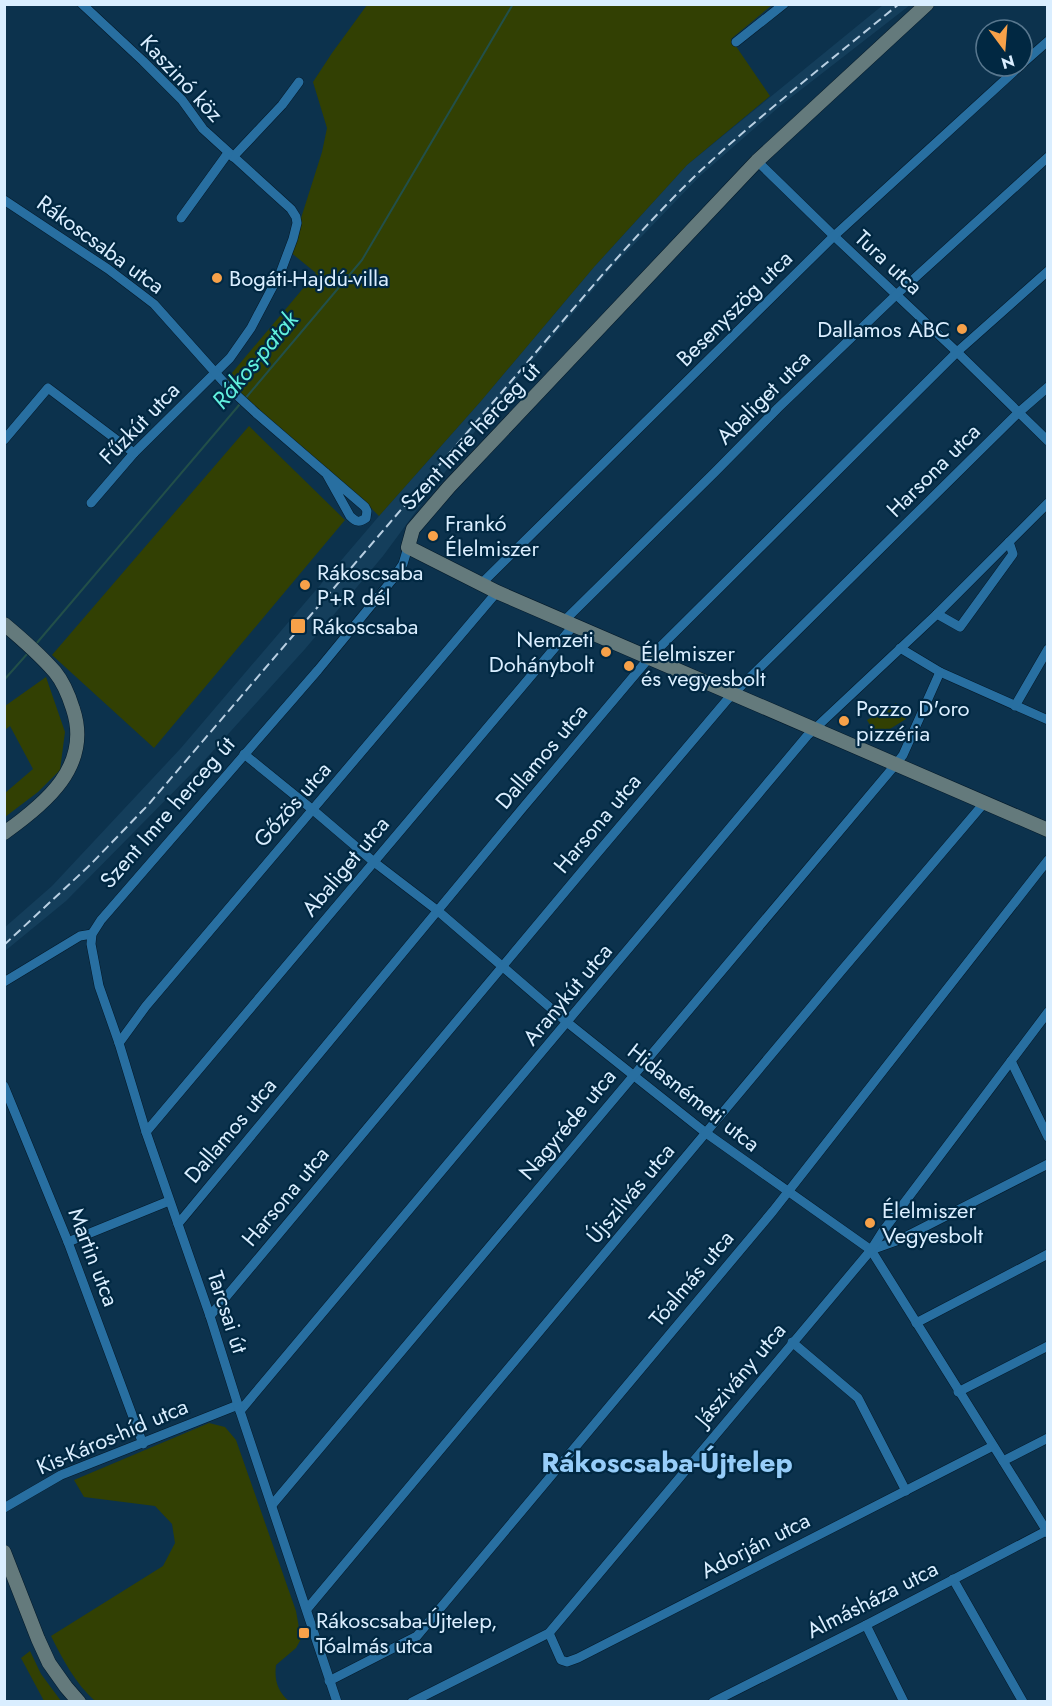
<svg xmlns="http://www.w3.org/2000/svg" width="1052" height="1706" font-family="Jost,sans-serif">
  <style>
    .built { fill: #143e5b }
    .green { fill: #324003 }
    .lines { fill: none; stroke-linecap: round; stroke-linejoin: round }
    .stream { stroke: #224f49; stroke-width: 2 }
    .street-casing { stroke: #041929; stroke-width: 10 }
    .secondary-casing { stroke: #041929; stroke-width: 15 }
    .street { stroke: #286fa1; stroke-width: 9 }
    .secondary { stroke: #647a7c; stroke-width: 14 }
    .rail { stroke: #b8cfe2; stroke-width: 2; stroke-dasharray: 9 4.5; stroke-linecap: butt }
    .poi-dot { fill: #f7a149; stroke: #012842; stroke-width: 2 }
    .labels { text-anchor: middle; stroke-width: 4.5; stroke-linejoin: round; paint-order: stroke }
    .street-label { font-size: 22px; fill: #daeeff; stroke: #012842 }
    .poi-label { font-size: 22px; fill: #daeeff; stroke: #012842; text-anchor: start }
    .water-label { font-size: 24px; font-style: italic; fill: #61f0dd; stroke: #012842 }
    .district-label { font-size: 28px; font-weight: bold; fill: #97cdf9; stroke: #012842 }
  </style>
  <rect width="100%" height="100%" fill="#0c324d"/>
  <polygon class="built" points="883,5 910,5 780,106 700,176 615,264 493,407 383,556 305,649 202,763 66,901 5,951 4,928 52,886 181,748 379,516 481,401 594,267 687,165"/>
  <g class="green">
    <polygon points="367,5 772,5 731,39 770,96 687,165 594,267 481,401 379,516 366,503 254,409 226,380 316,273 289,251 295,237 322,152 327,128 313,82 332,53"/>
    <polygon points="249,426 345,520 154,748 52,655"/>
    <polygon points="46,677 65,732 60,770 38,792 5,817 5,793 33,769 10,726 5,730 5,706"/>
    <polygon points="896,703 906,719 877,737 867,720"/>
    <path d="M 209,1423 L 225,1427 L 236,1440 L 296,1611 L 301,1639 L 296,1648 L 276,1665 C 274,1680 278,1692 289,1701 L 95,1701 C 75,1683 63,1660 51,1636 L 163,1566 L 175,1543 L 172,1524 L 155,1506 L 84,1497 L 74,1480 Z"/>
    <polygon points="30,1651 41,1674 61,1701 44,1701 21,1658"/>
  </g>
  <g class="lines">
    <g class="stream">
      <polyline points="244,400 362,260 513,4"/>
      <polyline points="36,644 240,404"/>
      <polyline points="4,680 28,653"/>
    </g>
    <defs>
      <g id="street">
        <polyline points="82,4 143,61 182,100 203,129 291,209 296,217 297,223 293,239 281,271 251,328 230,358 134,453 91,503"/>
        <polyline points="736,42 784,4"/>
        <polyline points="1022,64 1048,41"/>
        <polyline points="233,157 282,105 299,82"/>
        <polyline points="757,161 834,236 957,352 1048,441"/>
        <path d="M 4,200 L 108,269 L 154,304 L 229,388 L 256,413 L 365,507 L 367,511 L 366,518 C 359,523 356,522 350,516 L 326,473"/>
        <polyline points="181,218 228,153"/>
        <polyline points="4,440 48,388 134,453"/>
        <polyline points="481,584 834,236 1020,66"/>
        <polyline points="937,614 960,627 1013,554 1009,542"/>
        <polyline points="564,621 715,472 778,408 896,295 1048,157"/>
        <polyline points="900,648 940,672 1048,720"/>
        <polyline points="1015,706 1048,649"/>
        <polyline points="244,754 313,810 374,862 438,911 568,1023 633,1075 706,1133 871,1250 1048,1533"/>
        <polyline points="4,982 80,936 92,934"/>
        <polyline points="119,1043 146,1006 497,592"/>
        <polyline points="1011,1061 1048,1137"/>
        <polyline points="4,1086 68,1242 143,1444"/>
        <polyline points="146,1132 574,625"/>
        <polyline points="178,1224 521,810 649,658 957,352 1048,271"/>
        <polyline points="68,1242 169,1201"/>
        <polyline points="871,1250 899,1240 1048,1164"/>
        <polyline points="210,1316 594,857 727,700 1018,413 1048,387"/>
        <polyline points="916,1323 1048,1254"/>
        <polyline points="792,1342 858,1398 906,1491"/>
        <polyline points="958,1392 1048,1346"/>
        <polyline points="240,1411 807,736 937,614 1048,503"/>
        <polyline points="1003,1461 1048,1438"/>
        <polyline points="272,1505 896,764 903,755 940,672"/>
        <polyline points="4,1508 61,1475 238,1405"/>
        <polyline points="953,1579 1023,1702"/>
        <polyline points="307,1609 842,970 985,802"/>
        <polyline points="866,1625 904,1702"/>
        <polyline points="549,1633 561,1660 567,1662 578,1658 993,1446"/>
        <polyline points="329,1681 417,1636 773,1211 1048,860"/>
        <polyline points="337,1702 238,1405 210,1316 146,1132 119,1043 99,986 91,944 92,934 101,920 318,670 392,580 403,564 408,547"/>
        <polyline points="412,1702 549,1633 871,1250 883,1231 1048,1012"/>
        <polyline points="713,1702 866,1625 1048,1530"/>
      </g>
      <g id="secondary">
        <polyline points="927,4 757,161 449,487 413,529 408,547 497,592 1048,830"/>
        <path d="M 4,624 C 22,639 40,655 55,672 C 64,683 69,696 73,709 C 92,766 45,804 4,833"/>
        <polyline points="4,1552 38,1639 49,1663 66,1687 79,1702"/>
      </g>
    </defs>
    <use href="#street" class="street-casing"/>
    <use href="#secondary" class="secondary-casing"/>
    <use href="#street" class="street"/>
    <use href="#secondary" class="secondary"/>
    <path class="rail" d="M 4,945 L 90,865 L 148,805 L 603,274 C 633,240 664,206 697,174 C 761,114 831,60 899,4"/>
  </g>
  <g class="poi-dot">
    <circle cx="217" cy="278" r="6"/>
    <circle cx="962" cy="329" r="6"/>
    <circle cx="433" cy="536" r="6"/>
    <circle cx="305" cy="585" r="6"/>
    <rect x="290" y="618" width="16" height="16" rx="3"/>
    <circle cx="606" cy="652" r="6"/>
    <circle cx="629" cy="666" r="6"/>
    <circle cx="844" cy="721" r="6"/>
    <circle cx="870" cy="1223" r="6"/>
    <rect x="298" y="1627" width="12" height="12" rx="3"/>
  </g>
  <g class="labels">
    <g class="street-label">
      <text transform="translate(182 78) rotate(47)" y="8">Kaszinó köz</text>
      <text transform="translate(101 244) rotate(36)" y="8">Rákoscsaba utca</text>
      <text transform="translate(889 262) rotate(43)" y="8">Tura utca</text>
      <text transform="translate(734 308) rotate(-45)" y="8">Besenyszög utca</text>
      <text transform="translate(763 397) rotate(-45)" y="8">Abaliget utca</text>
      <text transform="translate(139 423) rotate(-46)" y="8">Fűzkút utca</text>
      <text transform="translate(470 436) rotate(-47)" y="8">Szent Imre herceg út</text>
      <text transform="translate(933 470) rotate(-45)" y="8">Harsona utca</text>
      <text transform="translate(541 756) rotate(-50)" y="8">Dallamos utca</text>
      <text transform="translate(292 804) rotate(-49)" y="8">Gőzös utca</text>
      <text transform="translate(167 812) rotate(-49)" y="8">Szent Imre herceg út</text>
      <text transform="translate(597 823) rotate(-50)" y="8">Harsona utca</text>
      <text transform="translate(345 866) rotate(-50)" y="8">Abaliget utca</text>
      <text transform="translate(567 994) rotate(-50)" y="8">Aranykút utca</text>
      <text transform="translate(694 1097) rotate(38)" y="8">Hidasnémeti utca</text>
      <text transform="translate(567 1124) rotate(-50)" y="8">Nagyréde utca</text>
      <text transform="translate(230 1130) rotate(-50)" y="8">Dallamos utca</text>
      <text transform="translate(630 1193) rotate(-50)" y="8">Újszilvás utca</text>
      <text transform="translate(285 1196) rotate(-50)" y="8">Harsona utca</text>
      <text transform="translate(94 1257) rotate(69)" y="8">Martin utca</text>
      <text transform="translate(691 1278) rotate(-50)" y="8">Tóalmás utca</text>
      <text transform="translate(228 1312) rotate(72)" y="8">Tarcsai út</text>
      <text transform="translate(740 1374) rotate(-50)" y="8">Jászivány utca</text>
      <text transform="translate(112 1436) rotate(-23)" y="8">Kis-Káros-híd utca</text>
      <text transform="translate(755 1545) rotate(-27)" y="8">Adorján utca</text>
      <text transform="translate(872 1599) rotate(-27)" y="8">Almásháza utca</text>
    </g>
    <g class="poi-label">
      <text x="229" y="286">Bogáti-Hajdú-villa</text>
      <text x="950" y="337" text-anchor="end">Dallamos ABC</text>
      <text x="445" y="531">Frankó<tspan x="445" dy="25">Élelmiszer</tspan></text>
      <text x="317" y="580">Rákoscsaba<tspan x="317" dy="25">P+R dél</tspan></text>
      <text x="312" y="634">Rákoscsaba</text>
      <text x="594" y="647" text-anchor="end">Nemzeti<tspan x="594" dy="25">Dohánybolt</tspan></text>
      <text x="641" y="661">Élelmiszer<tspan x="641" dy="25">és vegyesbolt</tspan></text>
      <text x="856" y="716">Pozzo D'oro<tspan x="856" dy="25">pizzéria</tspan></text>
      <text x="882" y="1218">Élelmiszer<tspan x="882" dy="25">Vegyesbolt</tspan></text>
      <text x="316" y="1628">Rákoscsaba-Újtelep,<tspan x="316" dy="25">Tóalmás utca</tspan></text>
    </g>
    <g class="water-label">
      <text transform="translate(255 360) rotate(-50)" y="8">Rákos-patak</text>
    </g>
    <g class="district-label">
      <text x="667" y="1472">Rákoscsaba-Újtelep</text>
    </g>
  </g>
  <rect width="1052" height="1706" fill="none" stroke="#daeeff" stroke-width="12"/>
  <g transform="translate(1004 48) rotate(164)"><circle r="28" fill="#012842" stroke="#58778e" stroke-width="1.5"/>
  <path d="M0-4.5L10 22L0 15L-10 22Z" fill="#f7a149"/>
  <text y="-9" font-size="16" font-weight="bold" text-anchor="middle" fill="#daeeff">N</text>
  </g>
</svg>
